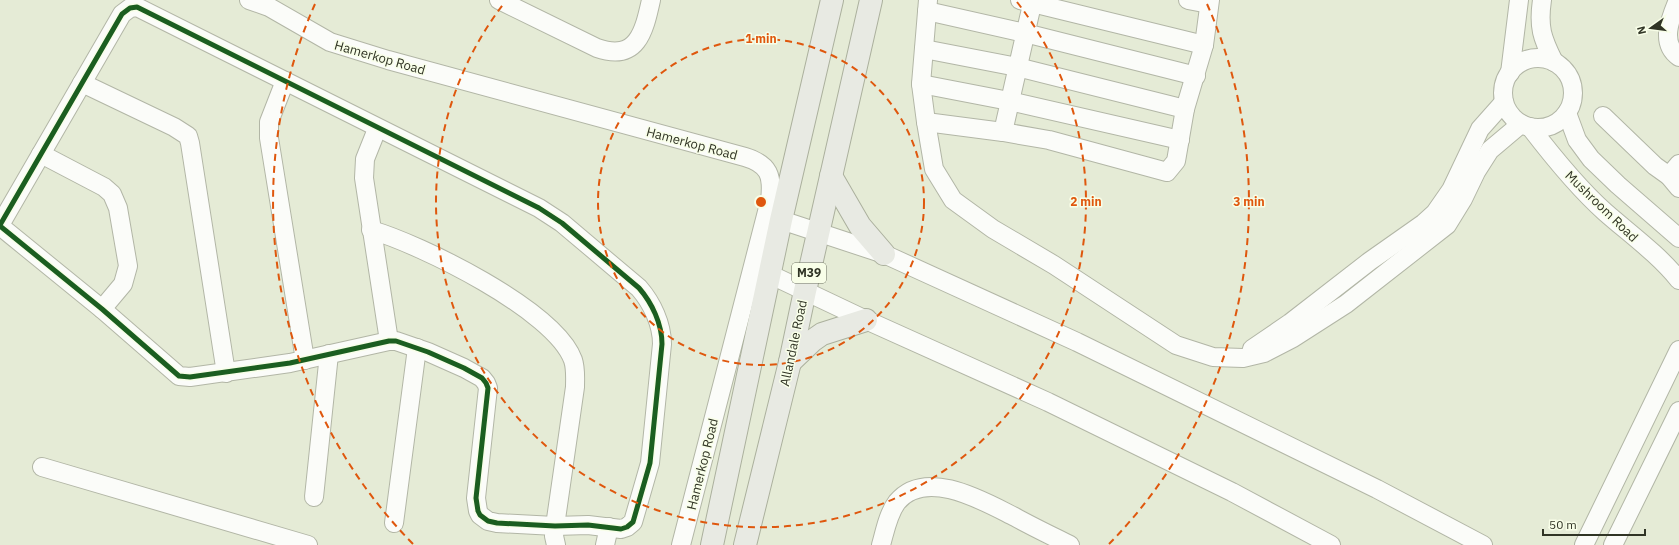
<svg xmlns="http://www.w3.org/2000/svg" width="1679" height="545" font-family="'IBM Plex Sans',sans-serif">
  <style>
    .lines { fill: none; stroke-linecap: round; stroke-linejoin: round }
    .minor-casing { stroke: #b2b6a6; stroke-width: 20 }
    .major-casing { stroke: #abb09d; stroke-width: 24 }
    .minor { stroke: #fbfcf9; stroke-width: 18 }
    .major { stroke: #e8eae3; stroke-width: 22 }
    .cycleway-casing { stroke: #f8fee8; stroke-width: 8 }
    .cycleway { stroke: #1b5e20; stroke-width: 5 }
    .ring { fill: none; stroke: #df570d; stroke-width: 2; stroke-dasharray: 7 5 }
    .labels { text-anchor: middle; stroke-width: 3; stroke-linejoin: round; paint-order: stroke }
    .shield { fill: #f8fee8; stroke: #6c7160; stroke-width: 1 }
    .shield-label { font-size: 12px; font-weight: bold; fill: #303425 }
    .street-label { font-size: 13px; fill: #303425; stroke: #f8fee8 }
    .centre { fill: #df570d; stroke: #f8fee8; stroke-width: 2 }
    .ring-label { font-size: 12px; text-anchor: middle; font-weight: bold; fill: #df570d; stroke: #f8fee8; stroke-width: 3; stroke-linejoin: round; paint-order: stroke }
  </style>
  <rect width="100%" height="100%" fill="#e5ebd6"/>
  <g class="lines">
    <defs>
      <g id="minor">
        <path d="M 249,0 L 269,7 L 330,42 L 388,60 L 745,157 C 769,164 773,176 770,200 L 681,545"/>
        <path d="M 499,0 L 597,48 C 637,62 644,32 651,0"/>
        <polyline points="928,0 921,84 926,122 934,169 953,200 993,229 1054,265 1176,345 1213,357 1243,358 1264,353 1293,338 1346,304 1447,225 1463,199 1476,172 1490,150 1521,124"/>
        <polyline points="1020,0 1204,45"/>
        <polyline points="1188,0 1209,4"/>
        <path d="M 1542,0 C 1538,27 1542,38 1554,62"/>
        <path d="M 1678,0 C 1671,17 1659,43 1679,57"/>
        <polyline points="927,11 1025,33 1196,76"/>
        <polyline points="924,49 1017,67 1185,109"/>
        <circle cx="1538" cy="93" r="35"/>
        <polyline points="1510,73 1519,0"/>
        <polyline points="285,81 269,122 269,138 305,360"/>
        <polyline points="82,83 174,127 188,136 190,143 226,373"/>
        <polyline points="921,84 1009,101 1180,140"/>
        <polyline points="1567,113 1577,140 1591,159 1618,185 1679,238"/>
        <polyline points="1603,116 1655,166 1669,176 1679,164"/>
        <polyline points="926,122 1003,132 1049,140 1167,172 1176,161 1185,109 1204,45 1210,0"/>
        <path d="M 1530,127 C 1553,157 1577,187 1605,212 C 1630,234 1658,254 1679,280"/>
        <polyline points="377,129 365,159 364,178 389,341"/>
        <polyline points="1003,132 1033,0"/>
        <polyline points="41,154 104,187 112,194 118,208 128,266 123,284 102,309"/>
        <polyline points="1669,176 1679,188"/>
        <polyline points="781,220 884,254 1077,342 1377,489 1483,545"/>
        <path d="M 0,225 L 122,14 L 130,8 L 137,7 L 539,208 L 562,223 L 639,288 C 652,303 662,324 662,344 L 650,463 L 633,522 L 627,527 L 621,529 L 588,525 L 555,526 L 497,523 L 488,521 L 480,515 L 478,511 L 476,498 L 488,388 L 486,383 L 482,378 L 464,368 L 428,352 L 396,341 L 389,341 L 290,363 L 190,377 L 179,376 L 102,309 L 0,226"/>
        <path d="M 371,230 C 420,244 555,310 573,360 C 576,369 575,378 575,387 L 555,526 L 554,536 L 556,545"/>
        <polyline points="769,274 866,320 1048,402 1232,492 1331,545"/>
        <polyline points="1252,349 1290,323 1370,261 1424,223 1435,213 1451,190 1480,129 1504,102"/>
        <polyline points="42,467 308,545"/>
        <polyline points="314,497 329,354"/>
        <polyline points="394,523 417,348"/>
        <polyline points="605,545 609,527"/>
        <path d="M 881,545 C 885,531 888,514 897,502 C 926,467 985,502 1015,517 C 1033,527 1052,536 1070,545"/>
        <polyline points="1584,545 1679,350"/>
        <polyline points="1613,545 1679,411"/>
      </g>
      <g id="major">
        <polyline points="831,176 860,226 884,254"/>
        <polyline points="790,362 812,341 822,334 866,320"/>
        <polyline points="712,545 781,220 832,0"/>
        <polyline points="745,545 790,362 805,291 871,0"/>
      </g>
    </defs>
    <use href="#minor" class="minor-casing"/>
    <use href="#major" class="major-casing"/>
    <use href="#minor" class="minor"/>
    <use href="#major" class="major"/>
    <defs>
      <path id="cycleway" d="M 0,225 L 122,14 L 130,8 L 137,7 L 539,208 L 562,223 L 639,288 C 652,303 662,324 662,344 L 650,463 L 633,522 L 627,527 L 621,529 L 588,525 L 555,526 L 497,523 L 488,521 L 480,515 L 478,511 L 476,498 L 488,388 L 486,383 L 482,378 L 464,368 L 428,352 L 396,341 L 389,341 L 290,363 L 190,377 L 179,376 L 102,309 L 0,226"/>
    </defs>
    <use href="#cycleway" class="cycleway-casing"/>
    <use href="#cycleway" class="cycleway"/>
  </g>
  <g class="ring">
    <circle cx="761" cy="202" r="163"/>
    <path d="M1017 2A325 325 0 1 1 505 2"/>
    <path d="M413 544A488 488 0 0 1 315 4M1207 4A488 488 0 0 1 1109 544"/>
  </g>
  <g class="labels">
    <rect class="shield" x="792" y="263" width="34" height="20" rx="3"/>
    <g class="shield-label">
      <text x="809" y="277">M39</text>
    </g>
    <g class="street-label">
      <text transform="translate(380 57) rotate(16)" y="5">Hamerkop Road</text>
      <text transform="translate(692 143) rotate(15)" y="5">Hamerkop Road</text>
      <text transform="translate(1602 206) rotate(44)" y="5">Mushroom Road</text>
      <text transform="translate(793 343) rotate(-78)" y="5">Allandale Road</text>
      <text transform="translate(702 464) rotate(-76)" y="5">Hamerkop Road</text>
    </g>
  </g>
  <circle cx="761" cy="202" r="6" class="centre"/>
  <g class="ring-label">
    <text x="761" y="43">1 min</text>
    <text x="1086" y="206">2 min</text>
    <text x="1249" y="206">3 min</text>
  </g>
  <g transform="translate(1651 28) rotate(256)" stroke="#f8fee8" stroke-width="3" paint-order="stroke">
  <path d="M0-3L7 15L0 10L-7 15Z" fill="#303425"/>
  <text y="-6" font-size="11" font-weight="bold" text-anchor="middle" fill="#303425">N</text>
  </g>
  <path d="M1543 529v6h102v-6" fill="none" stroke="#303425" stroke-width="2"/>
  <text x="1549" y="529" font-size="12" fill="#303425" stroke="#f8fee8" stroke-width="3" paint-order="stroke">50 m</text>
</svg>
